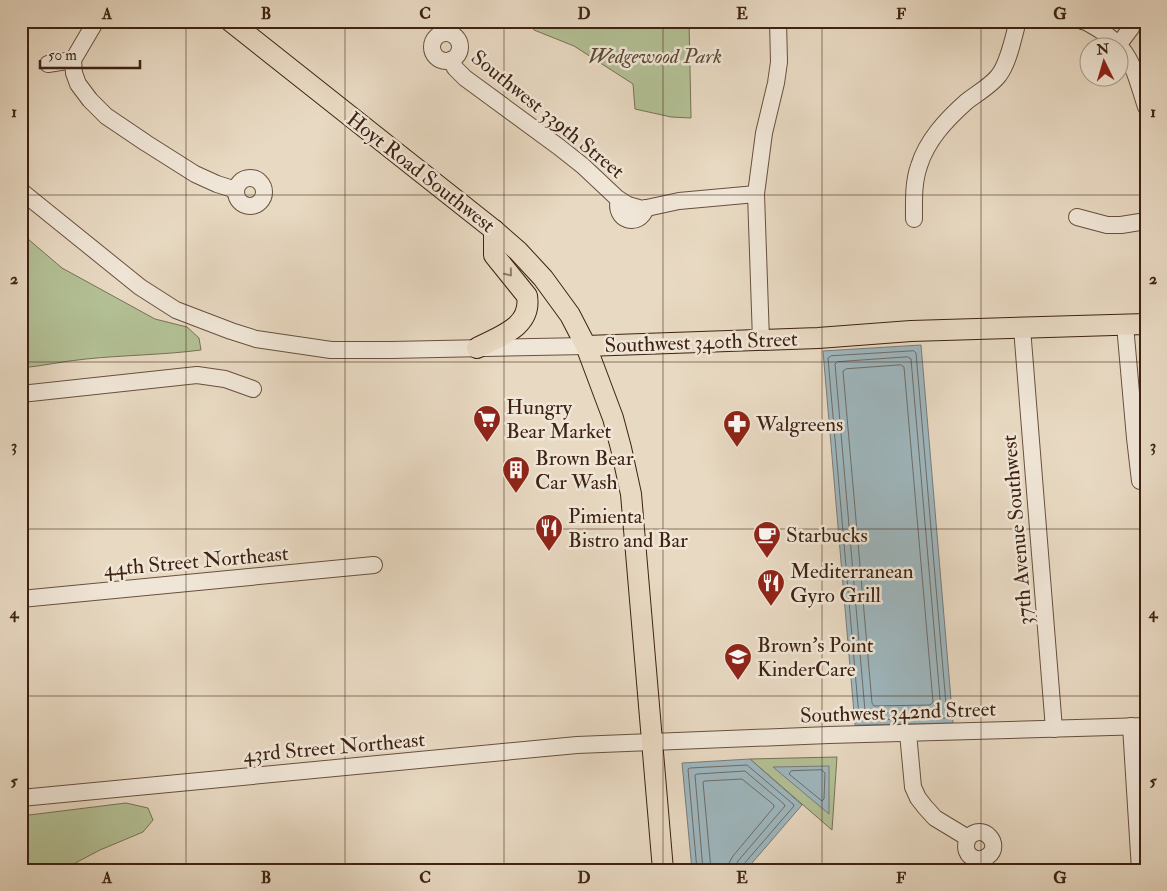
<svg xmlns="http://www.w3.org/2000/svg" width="1167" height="891" font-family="'IM FELL Double Pica',serif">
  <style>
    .green { fill: #b3c095; stroke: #787154 }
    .water { fill: #9eb7bf; stroke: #787b7a }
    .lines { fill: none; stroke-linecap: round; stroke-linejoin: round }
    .shore { stroke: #6e6c68; stroke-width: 1 }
    .minor-casing { stroke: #68503e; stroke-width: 18 }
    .major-casing { stroke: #3e2212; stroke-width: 22 }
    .minor { stroke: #f0e6d7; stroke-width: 16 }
    .major { stroke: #e8d9c2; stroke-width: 20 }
    .oneway { stroke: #937e6a }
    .grid { fill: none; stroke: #3e2212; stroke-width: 1; stroke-opacity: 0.55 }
    .labels { text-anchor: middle; stroke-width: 5; stroke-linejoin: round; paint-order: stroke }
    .park-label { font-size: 21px; font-style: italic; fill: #5b4a33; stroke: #f0e6d7 }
    .street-label { font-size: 21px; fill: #3e2212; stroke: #f0e6d7 }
    .poi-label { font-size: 21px; fill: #3e2212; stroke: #f0e6d7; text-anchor: start }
    .neatline { fill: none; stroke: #3e2212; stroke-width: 2 }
    .grid-label { font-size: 16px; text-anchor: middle; font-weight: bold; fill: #3e2212 }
  </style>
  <rect width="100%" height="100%" fill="#e8d9c2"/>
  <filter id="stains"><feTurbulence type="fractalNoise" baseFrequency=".004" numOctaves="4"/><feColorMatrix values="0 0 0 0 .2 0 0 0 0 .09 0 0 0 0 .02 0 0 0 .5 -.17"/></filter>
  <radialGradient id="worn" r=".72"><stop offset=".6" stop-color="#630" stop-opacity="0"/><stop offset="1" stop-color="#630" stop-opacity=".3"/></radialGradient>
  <g class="green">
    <polygon points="529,21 689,21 691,118 671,117 635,109 633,84 574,46 534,30"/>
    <path d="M 21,233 L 62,268 L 155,319 L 187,327 L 199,338 L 201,350 C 163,355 124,355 86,359 C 64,361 43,366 21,368 Z"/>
    <polygon points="837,757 832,830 750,759"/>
    <polygon points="126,803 148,808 153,820 143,832 100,850 62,870 21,870 21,816"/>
  </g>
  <g class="water">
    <polygon points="921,345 953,723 855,725 823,351"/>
    <polygon points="750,759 802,805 746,870 692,870 682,763"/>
    <polygon points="829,766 829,814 773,767"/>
  </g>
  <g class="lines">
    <g class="shore">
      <polygon points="914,351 916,353 947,716 945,718 861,720 859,717 828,358 831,356"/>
      <polygon points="908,357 911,359 941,710 938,712 867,713 865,711 835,364 837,362"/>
      <polygon points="901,365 904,367 933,702 930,705 874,706 872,703 843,371 846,369"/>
      <polygon points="822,770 825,773 824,799 822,801 789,774 791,771"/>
      <polyline points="697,870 688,769 690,768 747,765 793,804 794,806 743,865 742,870"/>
      <polyline points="703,870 695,775 697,774 745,771 784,804 785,806 738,861 736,865 736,870"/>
      <polyline points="711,870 703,782 705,781 742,779 774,805 774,807 733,856 729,863 728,870"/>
    </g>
    <defs>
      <g id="minor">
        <polyline points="96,21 73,60 74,73 78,84 90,100 106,116 146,143 195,174 217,184 236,190"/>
        <path d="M 1082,21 L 1086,22 C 1130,45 1132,63 1146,107"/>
        <circle cx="446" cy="47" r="14"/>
        <polyline points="1119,44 1131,28 1131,21"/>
        <polyline points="451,60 455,68 465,78 559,147 583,166 617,198 628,205 642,209 679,201 756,194"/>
        <polyline points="48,64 73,60"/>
        <circle cx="250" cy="192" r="14"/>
        <polyline points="21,191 140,287 176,310 231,331 256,339 331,350 391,350 586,346"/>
        <path d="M 619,200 C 613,220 639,229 646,208"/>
        <polyline points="1077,217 1107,225 1121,225 1146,221"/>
        <path d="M 914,219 C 914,202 913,183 919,166 C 927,140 946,120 966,102 C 976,94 992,85 999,75 C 1009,62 1013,38 1018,21"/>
        <polyline points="1125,325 1135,438 1140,481"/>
        <polyline points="1022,328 1054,729"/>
        <polyline points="761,340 756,194 764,133 776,83 779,62 778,21"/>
        <polyline points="21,394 197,375 225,379 253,389"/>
        <polyline points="21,599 374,565"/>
        <polyline points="1131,726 1140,870"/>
        <path d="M 908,733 L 913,787 L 918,798 L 925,807 L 935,818 L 968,838 C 964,847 966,857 977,859 C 981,860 985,858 988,856 C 1003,845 983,821 968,838"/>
        <polyline points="21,798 577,745 829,735 1146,726"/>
      </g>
      <g id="major">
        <polyline points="230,21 494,230 518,251 543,278 570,315 586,346 613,418 621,448 631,494 663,870"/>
        <polyline points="586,346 818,338 911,331 1146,324"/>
        <path d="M 477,348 C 500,336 532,327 527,296 L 494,255 L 494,230"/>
      </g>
    </defs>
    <use href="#minor" class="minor-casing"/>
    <use href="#major" class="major-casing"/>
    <use href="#minor" class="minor"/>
    <use href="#major" class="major"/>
  </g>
  <defs><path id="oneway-chevron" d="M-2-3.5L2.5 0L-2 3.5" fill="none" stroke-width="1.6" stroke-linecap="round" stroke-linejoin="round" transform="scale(1.25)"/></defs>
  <use class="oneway" href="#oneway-chevron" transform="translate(509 273) rotate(51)"/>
  <path class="grid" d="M 186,21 L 186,870M 345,21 L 345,870M 504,21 L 504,870M 663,21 L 663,870M 822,21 L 822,870M 981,21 L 981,870M 21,195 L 1146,195M 21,362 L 1146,362M 21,529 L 1146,529M 21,696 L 1146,696"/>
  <defs>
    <symbol id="supermarket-pin" viewBox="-11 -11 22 30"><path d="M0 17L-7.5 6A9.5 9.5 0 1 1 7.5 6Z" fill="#8f2418" stroke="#f0e6d7"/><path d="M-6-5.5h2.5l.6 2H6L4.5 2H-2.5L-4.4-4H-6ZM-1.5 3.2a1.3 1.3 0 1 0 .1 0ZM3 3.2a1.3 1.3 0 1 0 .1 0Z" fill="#fff"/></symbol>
    <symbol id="pharmacy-pin" viewBox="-11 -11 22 30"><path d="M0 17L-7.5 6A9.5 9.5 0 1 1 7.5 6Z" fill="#8f2418" stroke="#f0e6d7"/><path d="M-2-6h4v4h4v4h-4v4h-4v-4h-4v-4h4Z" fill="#fff"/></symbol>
    <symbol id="building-pin" viewBox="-11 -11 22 30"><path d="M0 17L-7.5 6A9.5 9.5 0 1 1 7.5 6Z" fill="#8f2418" stroke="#f0e6d7"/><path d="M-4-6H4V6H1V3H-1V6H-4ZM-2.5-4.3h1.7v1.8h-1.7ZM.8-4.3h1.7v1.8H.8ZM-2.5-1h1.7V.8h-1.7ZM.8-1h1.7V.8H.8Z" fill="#fff"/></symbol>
    <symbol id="restaurant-pin" viewBox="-11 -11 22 30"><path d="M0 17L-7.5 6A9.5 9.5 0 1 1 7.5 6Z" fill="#8f2418" stroke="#f0e6d7"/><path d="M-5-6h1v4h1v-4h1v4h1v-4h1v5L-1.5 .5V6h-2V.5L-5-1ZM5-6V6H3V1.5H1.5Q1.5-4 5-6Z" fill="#fff"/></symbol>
    <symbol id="cafe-pin" viewBox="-11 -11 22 30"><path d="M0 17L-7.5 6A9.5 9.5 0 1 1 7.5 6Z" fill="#8f2418" stroke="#f0e6d7"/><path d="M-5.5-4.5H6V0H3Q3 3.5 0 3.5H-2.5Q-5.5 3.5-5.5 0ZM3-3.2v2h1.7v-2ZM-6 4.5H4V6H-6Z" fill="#fff"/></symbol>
    <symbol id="school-pin" viewBox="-11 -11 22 30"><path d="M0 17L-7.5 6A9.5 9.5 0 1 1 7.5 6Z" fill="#8f2418" stroke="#f0e6d7"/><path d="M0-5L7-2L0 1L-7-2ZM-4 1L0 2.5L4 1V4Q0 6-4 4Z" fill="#fff"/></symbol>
  </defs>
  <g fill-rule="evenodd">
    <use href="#supermarket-pin" x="471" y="403" width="32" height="43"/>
    <use href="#pharmacy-pin" x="721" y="408" width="32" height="43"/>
    <use href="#building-pin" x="500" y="454" width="32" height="43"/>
    <use href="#restaurant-pin" x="533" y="512" width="32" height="43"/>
    <use href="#cafe-pin" x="751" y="519" width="32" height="43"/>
    <use href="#restaurant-pin" x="755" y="567" width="32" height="43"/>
    <use href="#school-pin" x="722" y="641" width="32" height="43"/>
  </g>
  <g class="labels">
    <g class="park-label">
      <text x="655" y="63">Wedgewood Park</text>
    </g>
    <g class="street-label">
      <text transform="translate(548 114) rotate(39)" y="7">Southwest 339th Street</text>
      <text transform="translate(421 172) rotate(38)" y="7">Hoyt Road Southwest</text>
      <text transform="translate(701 342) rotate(-2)" y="7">Southwest 340th Street</text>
      <text transform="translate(1017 530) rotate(-95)" y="7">37th Avenue Southwest</text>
      <text transform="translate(196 561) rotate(-5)" y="7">44th Street Northeast</text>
      <text transform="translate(898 712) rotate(-2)" y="7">Southwest 342nd Street</text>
      <text transform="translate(334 747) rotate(-5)" y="7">43rd Street Northeast</text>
    </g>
    <g class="poi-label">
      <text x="506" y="414">Hungry<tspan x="506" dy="24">Bear Market</tspan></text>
      <text x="756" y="431">Walgreens</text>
      <text x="535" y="465">Brown Bear<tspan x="535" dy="24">Car Wash</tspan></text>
      <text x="568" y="523">Pimienta<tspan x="568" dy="24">Bistro and Bar</tspan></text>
      <text x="786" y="542">Starbucks</text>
      <text x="790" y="578">Mediterranean<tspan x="790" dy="24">Gyro Grill</tspan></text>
      <text x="757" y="652">Brown's Point<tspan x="757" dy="24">KinderCare</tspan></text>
    </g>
  </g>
  <rect width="1167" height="891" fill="none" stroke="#e8d9c2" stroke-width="55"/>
  <g transform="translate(1104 62) rotate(355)"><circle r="24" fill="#f0e6d7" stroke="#a99888"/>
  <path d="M0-4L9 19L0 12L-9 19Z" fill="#8f2418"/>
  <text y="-8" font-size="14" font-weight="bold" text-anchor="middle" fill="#3e2212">N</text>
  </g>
  <path d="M40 60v8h100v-8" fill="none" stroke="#3e2212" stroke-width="2.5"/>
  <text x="48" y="60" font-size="15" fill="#3e2212" stroke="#f0e6d7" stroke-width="4" paint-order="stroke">50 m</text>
  <rect x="28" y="28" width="1112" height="836" class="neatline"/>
  <g class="grid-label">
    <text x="107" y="19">A</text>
    <text x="266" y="19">B</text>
    <text x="425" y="19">C</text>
    <text x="584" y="19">D</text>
    <text x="742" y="19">E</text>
    <text x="901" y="19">F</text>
    <text x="1060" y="19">G</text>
    <text x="14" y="117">1</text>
    <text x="1153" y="117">1</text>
    <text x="14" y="284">2</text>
    <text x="1153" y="284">2</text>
    <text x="14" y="451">3</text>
    <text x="1153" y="451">3</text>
    <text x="14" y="618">4</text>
    <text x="1153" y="618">4</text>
    <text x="14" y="786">5</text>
    <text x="1153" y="786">5</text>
    <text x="107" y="883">A</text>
    <text x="266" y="883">B</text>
    <text x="425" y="883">C</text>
    <text x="584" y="883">D</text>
    <text x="742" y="883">E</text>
    <text x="901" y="883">F</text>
    <text x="1060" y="883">G</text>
  </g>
  <rect width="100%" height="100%" filter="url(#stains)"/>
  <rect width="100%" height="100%" fill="url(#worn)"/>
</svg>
